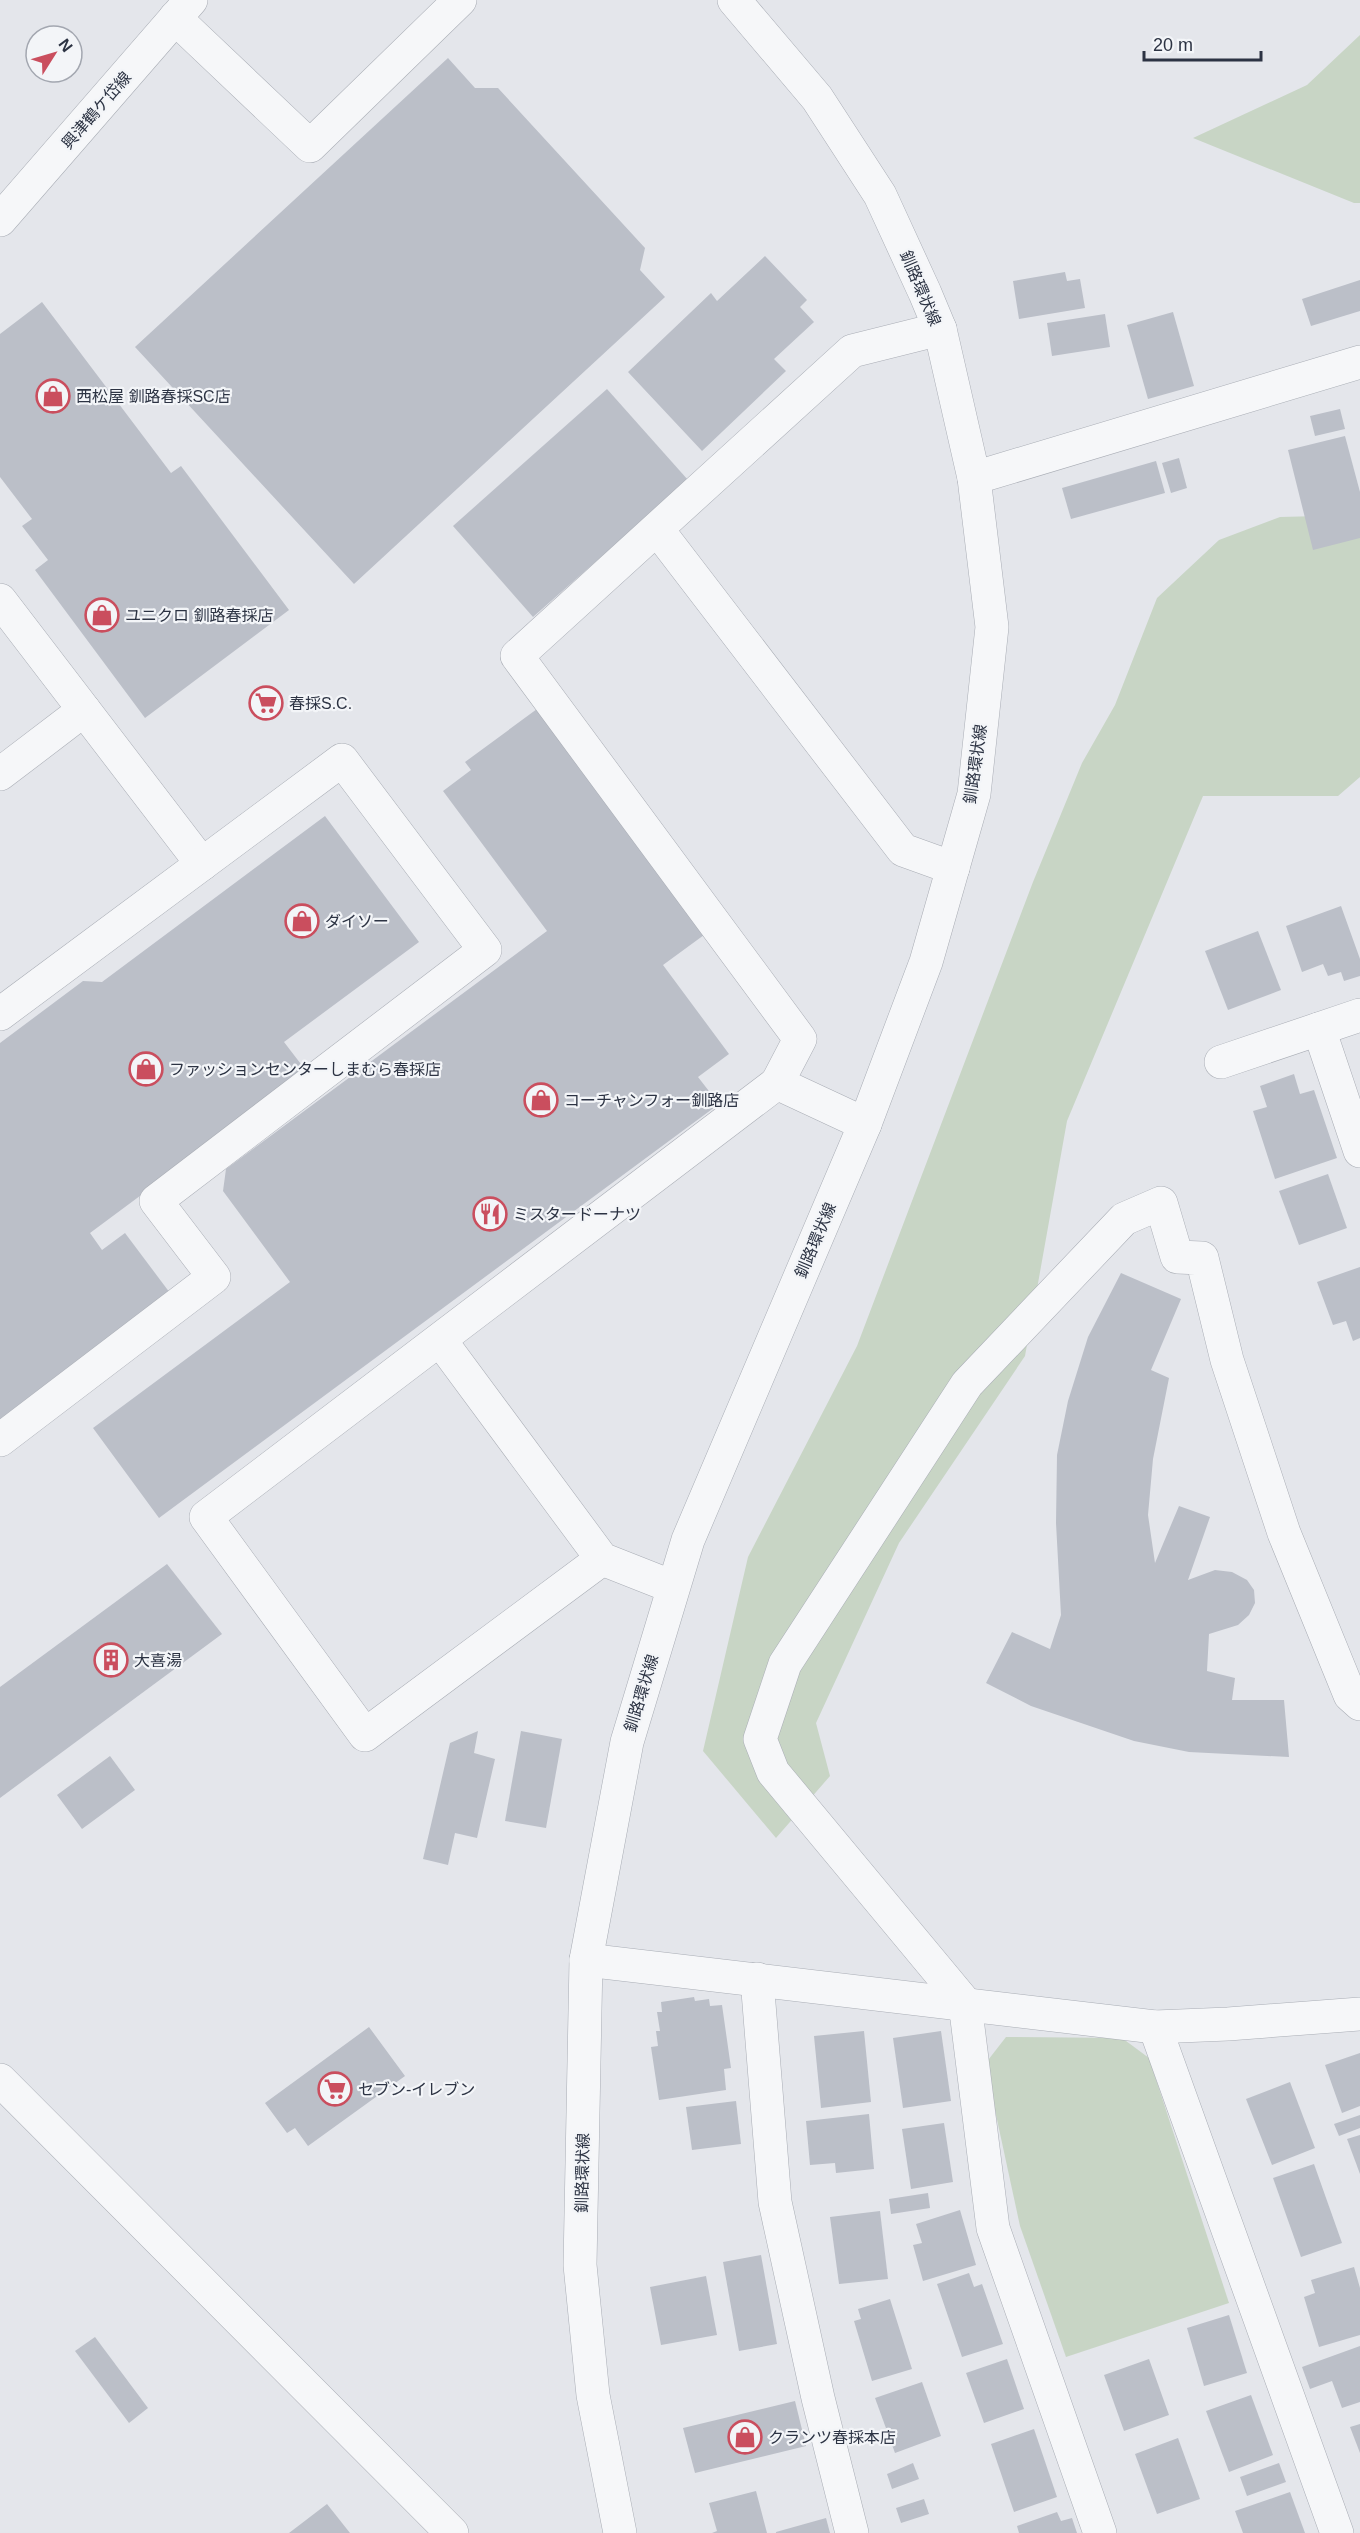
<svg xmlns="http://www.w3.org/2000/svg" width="1360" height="2533" font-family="Arial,'Noto Sans JP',sans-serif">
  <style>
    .green { fill: #c8d5c5 }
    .building { fill: #bbbfc8 }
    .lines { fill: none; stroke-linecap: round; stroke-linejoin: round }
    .minor-casing { stroke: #a9adb5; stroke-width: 34 }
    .minor { stroke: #f6f7f9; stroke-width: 33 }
    .labels { text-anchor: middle; stroke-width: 4.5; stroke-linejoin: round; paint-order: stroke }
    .street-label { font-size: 16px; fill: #2c3343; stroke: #f3f5f8 }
    .poi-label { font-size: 16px; fill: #2c3343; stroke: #f3f5f8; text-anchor: start }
  </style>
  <rect width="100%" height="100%" fill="#e4e6eb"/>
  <g class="green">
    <polygon points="1360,35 1360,203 1354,203 1193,138 1307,85"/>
    <polygon points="1360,515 1360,777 1338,796 1203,796 1067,1121 1025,1356 899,1543 816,1723 830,1776 776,1838 703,1751 748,1557 857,1346 1033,882 1082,763 1115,705 1157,598 1219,540 1280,517"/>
    <polygon points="1006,2037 1122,2038 1149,2058 1229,2303 1066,2357 1020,2226 985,2064"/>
  </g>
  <g class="building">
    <polygon points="448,58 475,88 498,88 645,248 640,270 665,297 354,584 135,347"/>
    <polygon points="765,256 807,300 800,307 814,322 774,359 786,371 702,451 628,372 711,293 717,301"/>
    <polygon points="1065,272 1067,281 1080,279 1085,308 1019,319 1013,281"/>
    <polygon points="1360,280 1360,311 1311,326 1302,299"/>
    <polygon points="42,302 171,473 181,466 289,610 145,718 35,570 48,560 22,526 32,519 0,477 0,334"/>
    <polygon points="1173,312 1194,386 1148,399 1127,325"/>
    <polygon points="1105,314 1110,347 1052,356 1047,323"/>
    <polygon points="607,389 688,480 533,617 453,526"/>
    <polygon points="1340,409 1345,429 1315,436 1310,416"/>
    <polygon points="1345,436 1360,492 1360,538 1313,550 1288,450"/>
    <polygon points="1179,458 1187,488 1171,493 1162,463"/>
    <polygon points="1156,461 1165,493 1071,519 1062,488"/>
    <polygon points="537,709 704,935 663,965 729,1054 698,1077 719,1104 159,1518 93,1428 290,1282 223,1191 226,1169 547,931 443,791 471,770 465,762"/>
    <polygon points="325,816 419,942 284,1042 307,1072 90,1233 102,1250 125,1233 173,1297 0,1427 0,1043 83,981 102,982"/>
    <polygon points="1341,906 1360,959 1360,976 1344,981 1341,972 1328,976 1323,964 1302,972 1286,926"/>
    <polygon points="1258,931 1281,990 1228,1010 1205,951"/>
    <polygon points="1294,1074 1300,1094 1314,1090 1337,1158 1275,1179 1253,1111 1267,1107 1260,1086"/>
    <polygon points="1328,1174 1347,1228 1299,1245 1279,1191"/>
    <polygon points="1360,1267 1360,1338 1353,1341 1346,1321 1333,1325 1317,1282"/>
    <polygon points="1121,1273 1181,1299 1151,1370 1169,1378 1153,1459 1148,1515 1155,1563 1179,1506 1210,1517 1188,1580 1215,1570 1232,1572 1247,1580 1254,1590 1255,1603 1249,1615 1238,1625 1209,1634 1207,1671 1235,1678 1232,1700 1284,1700 1289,1757 1189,1752 1134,1741 1031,1706 986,1683 1012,1632 1050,1649 1061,1615 1056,1523 1057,1455 1068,1401 1088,1337"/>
    <polygon points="167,1564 222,1634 0,1798 0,1687"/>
    <polygon points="478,1731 474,1753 495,1759 477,1838 455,1833 448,1865 423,1859 450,1743"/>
    <polygon points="521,1731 562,1739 546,1828 505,1821"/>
    <polygon points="110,1756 135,1790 82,1829 57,1795"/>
    <polygon points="694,1997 695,2001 709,1999 710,2006 722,2005 731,2068 724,2069 726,2090 659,2100 651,2047 658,2046 656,2031 660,2031 657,2012 662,2012 661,2002"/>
    <polygon points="369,2027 405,2076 308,2146 295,2128 287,2133 265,2103"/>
    <polygon points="864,2031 871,2102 821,2108 814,2036"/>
    <polygon points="941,2031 951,2101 903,2108 893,2038"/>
    <polygon points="1360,2053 1360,2106 1342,2113 1325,2065"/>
    <polygon points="1290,2082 1315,2148 1272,2165 1246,2099"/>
    <polygon points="736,2101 741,2144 692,2150 686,2107"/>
    <polygon points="869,2114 874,2169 836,2173 835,2163 810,2165 806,2121"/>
    <polygon points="1360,2115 1360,2128 1339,2136 1334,2124"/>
    <polygon points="944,2123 953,2182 911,2189 902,2129"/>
    <polygon points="1360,2135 1360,2174 1347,2139"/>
    <polygon points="1314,2164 1342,2243 1301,2257 1273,2178"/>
    <polygon points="928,2193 930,2208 891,2214 889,2199"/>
    <polygon points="960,2210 976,2265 923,2281 913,2245 922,2243 916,2224"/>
    <polygon points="880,2211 888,2279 839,2284 830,2217"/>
    <polygon points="761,2255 777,2344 739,2351 723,2262"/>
    <polygon points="1354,2267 1360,2288 1360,2335 1319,2347 1304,2297 1315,2293 1311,2280"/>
    <polygon points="969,2273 974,2287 982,2284 1003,2344 962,2357 937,2284"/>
    <polygon points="706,2276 717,2335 661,2345 650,2287"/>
    <polygon points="890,2299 912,2369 872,2381 854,2321 861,2319 858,2309"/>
    <polygon points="1229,2315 1247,2373 1204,2386 1187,2328"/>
    <polygon points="95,2337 148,2408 129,2423 75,2351"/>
    <polygon points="1360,2346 1360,2402 1342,2408 1332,2381 1310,2389 1302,2367"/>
    <polygon points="1007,2359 1024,2409 984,2423 966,2373"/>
    <polygon points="1149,2359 1169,2415 1124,2431 1104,2375"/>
    <polygon points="922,2382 941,2436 895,2453 875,2398"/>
    <polygon points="1251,2395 1273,2455 1229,2472 1206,2411"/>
    <polygon points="795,2401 806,2446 695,2473 683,2428"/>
    <polygon points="1360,2424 1360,2453 1350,2427"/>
    <polygon points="1034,2429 1057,2497 1014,2512 991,2444"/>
    <polygon points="1178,2438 1200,2499 1157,2514 1135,2454"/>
    <polygon points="913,2463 919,2479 892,2489 887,2474"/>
    <polygon points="1279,2463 1286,2482 1247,2496 1240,2477"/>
    <polygon points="756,2491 767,2533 712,2533 717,2531 709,2503"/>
    <polygon points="1290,2492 1305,2533 1243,2533 1235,2511"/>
    <polygon points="924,2499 929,2514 901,2523 896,2508"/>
    <polygon points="327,2504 350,2533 289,2533"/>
    <polygon points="1057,2512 1061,2521 1072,2518 1077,2533 1019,2533 1017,2526"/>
    <polygon points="826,2518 830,2533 776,2533 776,2532"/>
  </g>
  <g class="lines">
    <defs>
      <g id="minor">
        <polyline points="175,18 310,146 460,0"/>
        <polyline points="0,220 191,0"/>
        <polyline points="974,478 1360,362"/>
        <polyline points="657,529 903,850 953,868"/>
        <polyline points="0,600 202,864"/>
        <polyline points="0,774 84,710"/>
        <polyline points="0,1014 342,760 485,950 156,1201 214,1277 0,1440"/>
        <polyline points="1319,1029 1360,1151"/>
        <polyline points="1221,1062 1360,1015"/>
        <polyline points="865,1124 777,1083 800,1039 517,656 852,351 940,329"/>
        <polyline points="440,1340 602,1559 673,1587"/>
        <polyline points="602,1559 365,1735 206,1517 777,1083"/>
        <polyline points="586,1960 1155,2027 1228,2024 1360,2014"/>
        <polyline points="757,1979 775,2202 818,2398 852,2533"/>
        <polyline points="1155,2027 1337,2533"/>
        <polyline points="0,2080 452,2533"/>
        <polyline points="620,2533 593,2395 580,2265 586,1960 627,1742 688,1540 865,1124 926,962 974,794 992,627 974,478 940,329 925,293 880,195 817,98 734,0"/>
        <polyline points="1100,2533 993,2228 965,2003 773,1772 760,1739 785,1664 967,1384 1124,1219 1161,1203 1177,1257 1202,1258 1227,1360 1284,1533 1350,1695 1360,1704"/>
      </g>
    </defs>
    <use href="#minor" class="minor-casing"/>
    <use href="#minor" class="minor"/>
  </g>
  <defs>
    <symbol id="shop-ring" viewBox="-11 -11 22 22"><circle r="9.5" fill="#f3f5f8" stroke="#ca4e5e" stroke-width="1.5"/><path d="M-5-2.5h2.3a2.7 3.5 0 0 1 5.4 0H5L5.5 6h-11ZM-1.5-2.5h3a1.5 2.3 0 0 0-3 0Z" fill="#ca4e5e"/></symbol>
    <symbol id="supermarket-ring" viewBox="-11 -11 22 22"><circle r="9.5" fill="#f3f5f8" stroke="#ca4e5e" stroke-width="1.5"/><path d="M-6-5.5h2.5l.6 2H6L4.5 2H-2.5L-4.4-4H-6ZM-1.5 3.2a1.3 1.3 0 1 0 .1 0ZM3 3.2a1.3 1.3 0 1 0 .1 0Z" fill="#ca4e5e"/></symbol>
    <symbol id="restaurant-ring" viewBox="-11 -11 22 22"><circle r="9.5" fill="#f3f5f8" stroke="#ca4e5e" stroke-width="1.5"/><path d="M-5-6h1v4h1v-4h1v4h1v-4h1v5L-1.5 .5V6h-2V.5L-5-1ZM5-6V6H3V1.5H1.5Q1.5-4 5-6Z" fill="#ca4e5e"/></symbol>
    <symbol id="building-ring" viewBox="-11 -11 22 22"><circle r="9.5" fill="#f3f5f8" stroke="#ca4e5e" stroke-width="1.5"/><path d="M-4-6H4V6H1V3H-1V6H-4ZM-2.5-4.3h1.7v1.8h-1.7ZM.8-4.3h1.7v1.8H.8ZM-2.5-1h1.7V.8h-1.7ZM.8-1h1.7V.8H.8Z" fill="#ca4e5e"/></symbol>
  </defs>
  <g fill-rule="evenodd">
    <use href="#shop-ring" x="34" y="377" width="38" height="38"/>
    <use href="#shop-ring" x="83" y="596" width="38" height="38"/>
    <use href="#supermarket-ring" x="247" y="684" width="38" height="38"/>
    <use href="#shop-ring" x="283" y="902" width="38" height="38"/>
    <use href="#shop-ring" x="127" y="1050" width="38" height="38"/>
    <use href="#shop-ring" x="522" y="1081" width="38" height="38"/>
    <use href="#restaurant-ring" x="471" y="1195" width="38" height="38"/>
    <use href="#building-ring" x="92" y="1641" width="38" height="38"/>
    <use href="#supermarket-ring" x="316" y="2070" width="38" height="38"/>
    <use href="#shop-ring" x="726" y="2418" width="38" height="38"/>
  </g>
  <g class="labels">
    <g class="street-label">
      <text transform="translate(96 110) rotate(-49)" y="6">興津鶴ケ岱線</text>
      <text transform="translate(921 288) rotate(67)" y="6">釧路環状線</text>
      <text transform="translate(975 764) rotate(-82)" y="6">釧路環状線</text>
      <text transform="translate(815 1240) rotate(-67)" y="6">釧路環状線</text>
      <text transform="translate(641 1693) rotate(-73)" y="6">釧路環状線</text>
      <text transform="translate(582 2173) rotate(-89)" y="6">釧路環状線</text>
    </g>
    <g class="poi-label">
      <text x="76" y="402">西松屋 釧路春採SC店</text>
      <text x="125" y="621">ユニクロ 釧路春採店</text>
      <text x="289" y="709">春採S.C.</text>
      <text x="325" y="927">ダイソー</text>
      <text x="169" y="1075">ファッションセンターしまむら春採店</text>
      <text x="564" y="1106">コーチャンフォー釧路店</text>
      <text x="513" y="1220">ミスタードーナツ</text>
      <text x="134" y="1666">大喜湯</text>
      <text x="358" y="2095">セブン-イレブン</text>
      <text x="768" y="2443">クランツ春採本店</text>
    </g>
  </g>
  <g transform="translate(54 54) rotate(53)"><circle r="28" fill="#f3f5f8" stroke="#a3a7b0" stroke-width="1.5"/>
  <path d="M0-4.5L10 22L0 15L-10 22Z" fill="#ca4e5e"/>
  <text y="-9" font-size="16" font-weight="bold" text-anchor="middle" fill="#2c3343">N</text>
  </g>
  <path d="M1144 51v9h117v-9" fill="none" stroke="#2c3343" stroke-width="3"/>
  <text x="1153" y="51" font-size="18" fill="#2c3343" stroke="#f3f5f8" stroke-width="4.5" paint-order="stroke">20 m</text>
</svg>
